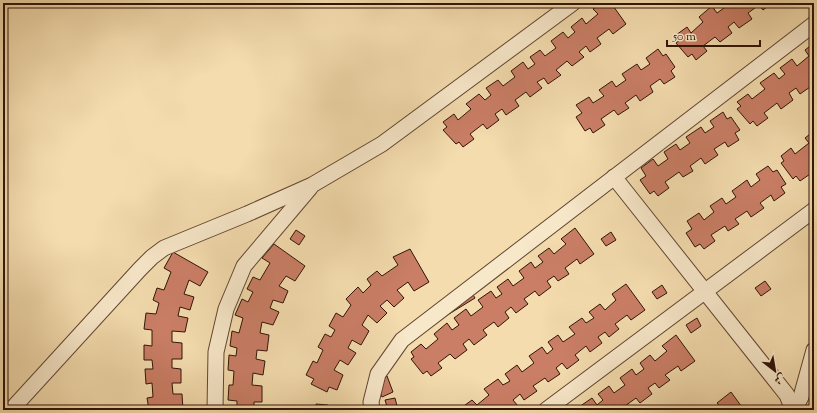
<svg xmlns="http://www.w3.org/2000/svg" width="817" height="413" font-family="'Sorts Mill Goudy',Amiri,serif">
  <style>
    .building { fill: #ca7e66; stroke: #301407 }
    .lines { fill: none; stroke-linecap: round; stroke-linejoin: round }
    .minor-casing { stroke: #614631; stroke-width: 17 }
    .minor { stroke: #f8e8ca; stroke-width: 15 }
  </style>
  <rect width="100%" height="100%" fill="#f4dcae"/>
  <filter id="stains"><feTurbulence type="fractalNoise" baseFrequency=".005" numOctaves="4"/><feColorMatrix values="0 0 0 0 .2 0 0 0 0 .09 0 0 0 0 .02 0 0 0 .5 -.17"/></filter>
  <radialGradient id="worn" r=".72"><stop offset=".6" stop-color="#630" stop-opacity="0"/><stop offset="1" stop-color="#630" stop-opacity=".3"/></radialGradient>
  <g class="building">
    <polygon points="601,3 611,3 626,24 613,34 609,29 597,38 601,44 590,52 586,46 579,52 584,57 572,66 567,61 556,70 561,75 548,84 544,78 537,82 542,88 530,97 526,92 515,100 519,106 506,115 502,109 495,114 499,120 487,129 483,124 470,134 474,139 463,147 459,142 456,144 443,130 447,127 443,122 454,114 458,120 471,109 466,104 479,94 485,100 491,95 486,88 498,80 503,86 515,77 511,71 523,62 528,69 535,64 530,57 540,50 545,56 556,48 551,41 563,32 568,38 575,32 571,27 582,18 586,24 598,14 593,9"/>
    <polygon points="720,3 772,3 763,10 759,5 748,13 752,19 739,28 734,22 728,27 732,33 720,42 715,37 703,46 707,51 696,60 692,54 688,57 676,43 680,40 676,35 687,27 691,33 703,22 699,17 712,6 717,13 724,8"/>
    <polygon points="814,43 814,76 809,79 813,85 800,94 796,88 789,93 793,100 781,109 777,103 764,113 768,118 757,126 753,121 750,124 737,109 741,106 737,102 748,94 752,99 765,89 760,83 774,73 779,79 785,74 780,68 792,59 797,66 809,56 805,50"/>
    <polygon points="658,49 663,56 666,54 675,67 671,71 675,77 664,84 660,79 650,86 653,92 640,101 636,95 625,103 629,108 618,115 614,110 601,119 605,125 593,133 590,128 585,131 576,117 582,113 576,105 589,97 593,103 604,96 599,90 612,81 616,87 626,80 622,74 637,64 641,70 650,64 646,58"/>
    <polygon points="723,112 727,119 731,117 740,130 735,133 739,140 728,147 725,142 714,149 718,155 705,164 701,158 690,166 693,171 683,177 679,172 665,182 669,188 658,196 654,191 650,194 640,180 646,176 641,168 653,159 658,166 668,159 664,152 676,144 680,150 690,143 686,137 701,127 705,133 714,127 710,121"/>
    <polygon points="814,131 814,163 809,167 813,172 800,181 796,176 793,179 781,163 784,161 781,156 791,148 795,154 809,143 805,138"/>
    <polygon points="768,166 773,172 777,170 786,184 781,187 785,193 774,201 771,195 760,203 764,208 751,217 747,211 735,219 739,224 728,231 725,226 711,235 715,241 704,249 700,244 695,247 686,233 692,229 687,221 699,213 704,220 714,212 710,206 722,198 726,204 736,197 732,191 747,180 751,187 760,180 756,174"/>
    <polygon points="575,228 594,254 580,264 577,259 565,268 569,274 558,281 554,276 547,281 551,287 539,296 535,291 524,299 528,304 516,313 511,307 505,312 509,318 498,327 494,322 483,330 487,335 474,345 469,339 463,344 467,350 455,359 450,354 438,363 442,368 431,376 427,371 423,374 411,359 414,357 411,352 421,344 426,349 438,339 434,334 447,323 452,330 459,325 454,318 466,309 471,316 483,307 478,300 491,291 496,298 502,294 497,287 508,279 513,286 524,278 519,271 531,262 535,268 543,262 538,256 549,248 554,254 566,244 561,239"/>
    <polygon points="296,230 305,236 299,245 290,239"/>
    <polygon points="611,232 616,240 606,246 601,239"/>
    <polygon points="274,244 305,266 295,281 286,276 279,286 288,291 283,303 273,300 270,308 279,312 273,325 262,322 260,333 269,335 267,351 257,350 256,359 265,361 263,375 253,373 252,385 262,386 262,402 254,402 254,407 237,406 237,401 228,400 229,385 233,385 234,371 228,370 229,355 236,356 237,348 230,346 232,331 239,333 243,318 235,315 242,299 248,302 253,292 247,289 253,277 260,280 270,263 262,258"/>
    <polygon points="410,249 429,282 414,291 408,282 397,290 404,298 394,307 387,300 380,306 387,313 377,323 368,315 362,325 369,331 361,345 352,340 348,348 356,353 348,365 340,360 334,370 343,375 337,390 329,387 327,392 311,384 314,379 306,375 313,361 317,363 323,350 318,347 325,334 331,337 335,330 329,326 336,313 343,317 351,305 346,299 358,287 363,293 371,285 367,279 377,271 382,276 398,265 393,257"/>
    <polygon points="173,252 208,272 200,286 189,280 184,294 194,297 190,310 180,307 178,316 188,318 185,332 172,331 172,342 182,343 182,359 172,359 172,368 181,369 181,383 172,383 173,394 182,394 183,410 149,410 147,398 153,397 152,383 146,384 145,369 153,369 152,360 144,360 144,345 152,346 152,330 144,329 146,313 156,314 159,303 153,300 157,288 164,290 171,272 164,268"/>
    <polygon points="765,281 771,289 761,296 755,288"/>
    <polygon points="626,284 645,310 631,320 627,315 615,324 619,329 609,337 605,332 598,337 602,343 590,352 586,346 575,355 579,360 567,369 562,363 556,368 560,374 548,382 545,378 533,386 537,391 524,400 520,394 513,400 518,406 512,410 463,410 461,408 472,400 477,405 489,395 484,389 498,379 503,385 510,381 505,374 517,365 522,372 534,363 529,356 542,347 547,354 553,349 548,342 558,335 563,342 575,334 569,327 582,318 586,323 594,318 589,312 600,304 605,310 616,300 612,294"/>
    <polygon points="662,285 667,293 657,299 652,292"/>
    <polygon points="470,290 475,298 436,322"/>
    <polygon points="697,318 701,326 691,333 686,325"/>
    <polygon points="676,335 695,361 681,371 678,366 665,375 670,380 659,388 655,383 648,388 652,394 640,403 636,398 625,406 628,410 581,410 579,407 592,398 597,405 603,400 598,394 609,386 614,393 625,385 620,378 632,369 636,375 644,369 640,363 650,355 655,361 667,351 662,346"/>
    <polygon points="387,376 393,392 382,397 375,381"/>
    <polygon points="731,392 744,410 721,410 722,409 717,403"/>
    <polygon points="395,398 398,410 388,410 385,400"/>
    <polygon points="316,404 328,405 328,410 315,410"/>
  </g>
  <g class="lines">
    <defs>
      <g id="minor">
        <polyline points="614,177 787,395 793,410"/>
        <polyline points="11,410 140,269 152,257 164,248 247,214 312,185 382,144 573,3"/>
        <polyline points="215,410 216,352 226,309 244,266 310,188"/>
        <polyline points="372,410 371,402 378,374 402,340 814,24"/>
        <polyline points="546,410 814,210"/>
        <polyline points="794,410 801,397 814,350"/>
      </g>
    </defs>
    <use href="#minor" class="minor-casing"/>
    <use href="#minor" class="minor"/>
  </g>
  <rect width="817" height="413" fill="none" stroke="#f4dcae" stroke-width="16"/>
  <rect x="4" y="4" width="809" height="405" fill="none" stroke="#301407" stroke-width="2"/>
  <rect x="8" y="8" width="801" height="397" fill="none" stroke="#301407"/>
  <g transform="translate(775 371) rotate(149)" stroke="#f8e8ca" stroke-width="3" paint-order="stroke">
  <path d="M0-3L7 15L0 10L-7 15Z" fill="#301407"/>
  <text y="-6" font-size="11" font-weight="bold" text-anchor="middle" fill="#301407">ش</text>
  </g>
  <path d="M667 40v6h93v-6" fill="none" stroke="#301407" stroke-width="2"/>
  <text x="673" y="40" font-size="12" fill="#301407" stroke="#f8e8ca" stroke-width="3" paint-order="stroke">50 m</text>
  <rect width="100%" height="100%" filter="url(#stains)"/>
  <rect width="100%" height="100%" fill="url(#worn)"/>
</svg>
